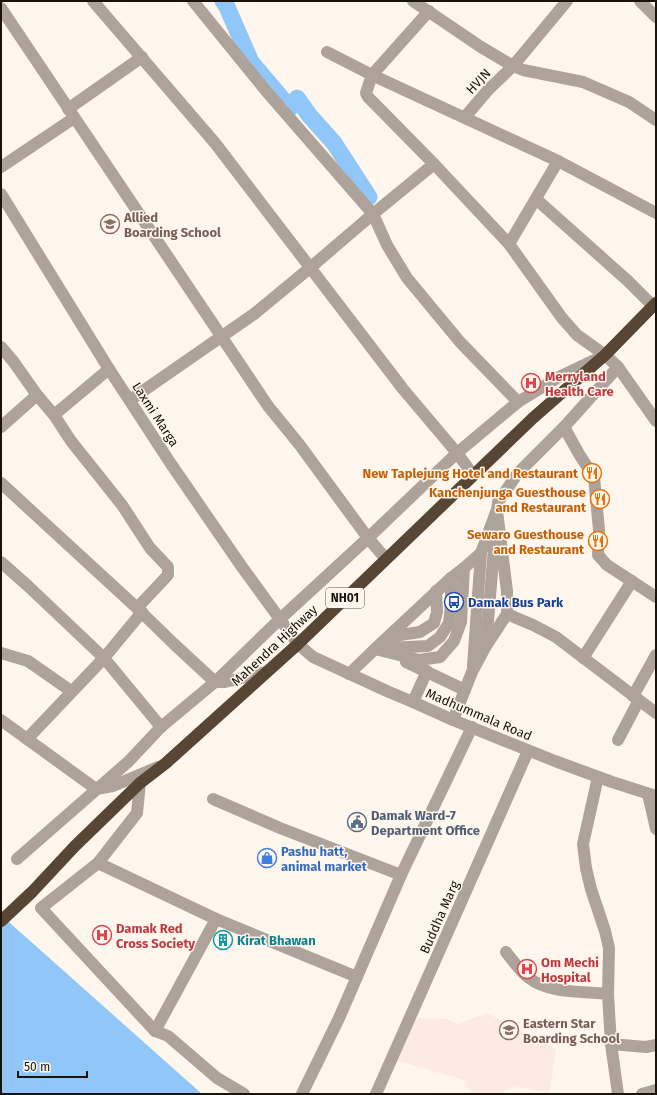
<svg xmlns="http://www.w3.org/2000/svg" width="657" height="1095" font-family="'Fira Sans',sans-serif">
  <style>
    .education { fill: #fdeae2 }
    .water { fill: #90c7f8 }
    .lines { fill: none; stroke-linecap: round; stroke-linejoin: round }
    .river { stroke: #90c7f8; stroke-width: 17 }
    .minor { stroke: #aea39a; stroke-width: 12 }
    .highway { stroke: #594533; stroke-width: 12 }
    .labels { text-anchor: middle; stroke-width: 3; stroke-linejoin: round; paint-order: stroke }
    .shield { fill: #fff7ed; stroke: #5f574e; stroke-width: 1 }
    .shield-label { font-size: 12px; font-weight: bold; fill: #1a130a }
    .street-label { font-size: 13px; fill: #1a130a; stroke: #fff7ed }
    .education-label { font-size: 13px; font-weight: bold; fill: #785e54; stroke: #fff7ed; text-anchor: start }
    .health-label { font-size: 13px; font-weight: bold; fill: #be3a42; stroke: #fff7ed; text-anchor: start }
    .food-label { font-size: 13px; font-weight: bold; fill: #c56008; stroke: #fff7ed; text-anchor: end }
    .transit-label { font-size: 13px; font-weight: bold; fill: #164399; stroke: #fff7ed; text-anchor: start }
    .service-label { font-size: 13px; font-weight: bold; fill: #4e5e75; stroke: #fff7ed; text-anchor: start }
    .shop-label { font-size: 13px; font-weight: bold; fill: #366cbe; stroke: #fff7ed; text-anchor: start }
    .culture-label { font-size: 13px; font-weight: bold; fill: #0d838f; stroke: #fff7ed; text-anchor: start }
  </style>
  <rect width="100%" height="100%" fill="#fff7ed"/>
  <polygon class="education" points="487,1013 556,1049 549,1093 515,1086 500,1094 473,1094 461,1079 394,1060 416,1018 447,1019 457,1024"/>
  <polygon class="water" points="1,915 202,1094 1,1094"/>
  <g class="lines">
    <polyline class="river" points="223,1 227,7 251,62 290,108 297,98 309,115 334,143 369,197"/>
    <g class="minor">
      <polyline points="93,1 215,143 403,389 457,453 473,475"/>
      <polyline points="193,1 267,92 373,214 387,245 407,278 460,342 518,402"/>
      <polyline points="413,1 481,47 513,66 523,70 583,82 629,102 656,120"/>
      <polyline points="640,1 656,17"/>
      <polyline points="1,8 268,406 299,444 368,538 386,559"/>
      <polyline points="429,11 372,75 366,93 368,97 434,164 509,244 562,318 577,335 605,355 618,367 656,421"/>
      <polyline points="327,52 372,75 558,161 656,213"/>
      <polyline points="68,109 142,57"/>
      <polyline points="465,117 488,90 513,66 567,1"/>
      <polyline points="1,167 74,118"/>
      <polyline points="1,194 109,369 171,464 242,567 298,644 313,657 389,692 413,702 453,720 555,761 612,782 656,796"/>
      <polyline points="536,199 628,281 653,306"/>
      <polyline points="509,244 558,161"/>
      <polyline points="1,347 13,361 37,395 54,415 71,441 122,505 150,548 168,567 168,575 137,608"/>
      <polyline points="130,400 254,314 311,267 373,214 434,164"/>
      <polyline points="54,415 109,369"/>
      <polyline points="1,427 37,395"/>
      <polyline points="564,427 579,454 594,477 599,530 598,555 607,565 656,597"/>
      <polyline points="1,483 137,608 174,644 215,682 225,682 266,672"/>
      <polyline points="1,562 28,586 104,658 161,727"/>
      <polyline points="507,614 533,625 556,637 656,713"/>
      <polyline points="389,642 400,635 420,632 434,623 437,612 436,591"/>
      <polyline points="486,645 495,536"/>
      <polyline points="389,648 428,646 440,637 449,623 451,605 451,578 464,568"/>
      <polyline points="375,649 451,578"/>
      <polyline points="1,653 28,661 71,691"/>
      <polyline points="583,658 632,581"/>
      <polyline points="406,662 465,690"/>
      <polyline points="473,666 481,553 496,512"/>
      <polyline points="349,674 375,649 419,660 440,657 454,641 461,622 464,568 481,553"/>
      <polyline points="633,696 656,655"/>
      <polyline points="413,702 427,671"/>
      <polyline points="1,720 96,789 113,786 158,767"/>
      <polyline points="453,720 472,672 486,646 507,614 507,591 497,511 498,502 518,473 564,427 618,367"/>
      <polyline points="27,739 104,658 142,612"/>
      <polyline points="618,740 639,700"/>
      <polyline points="598,777 583,844 586,868 591,889 605,931 609,948 608,994 611,1044 618,1094"/>
      <polyline points="140,783 137,813 98,863 41,908 155,1031 168,1036 217,1078 244,1094"/>
      <polyline points="648,794 656,829"/>
      <polyline points="213,799 280,828 401,875"/>
      <polyline points="17,859 128,762 161,727 215,682 280,619 368,538 457,453 518,402 559,377 599,358"/>
      <polyline points="98,863 216,919 357,977"/>
      <path d="M 506,952 C 513,961 520,971 529,978 C 550,994 583,991 608,994"/>
      <polyline points="155,1031 216,919"/>
      <polyline points="611,1044 646,1047 656,1045"/>
      <polyline points="302,1094 340,1016 401,875 472,727"/>
      <polyline points="376,1094 528,751"/>
      <polyline points="642,1094 656,1090"/>
    </g>
    <polyline class="highway" points="1,921 32,892 75,846 140,783 166,763 298,644 533,418 605,355 656,303"/>
  </g>
  <defs>
    <symbol id="school-ring" viewBox="-11 -11 22 22"><circle r="9.5" fill="#fff7ed" stroke="#8d6e63" stroke-width="1.5"/><path d="M0-5L7-2L0 1L-7-2ZM-4 1L0 2.5L4 1V4Q0 6-4 4Z" fill="#8d6e63"/></symbol>
    <symbol id="hospital-ring" viewBox="-11 -11 22 22"><circle r="9.5" fill="#fff7ed" stroke="#e0444e" stroke-width="1.5"/><path d="M-5-5h3v3.5h4V-5h3V5h-3V1.5h-4V5h-3Z" fill="#e0444e"/></symbol>
    <symbol id="restaurant-ring" viewBox="-11 -11 22 22"><circle r="9.5" fill="#fff7ed" stroke="#e8710a" stroke-width="1.5"/><path d="M-5-6h1v4h1v-4h1v4h1v-4h1v5L-1.5 .5V6h-2V.5L-5-1ZM5-6V6H3V1.5H1.5Q1.5-4 5-6Z" fill="#e8710a"/></symbol>
    <symbol id="bus-ring" viewBox="-11 -11 22 22"><circle r="9.5" fill="#fff7ed" stroke="#1a4fb4" stroke-width="1.5"/><path d="M-5-6H5V4H4V6H2V4H-2V6H-4V4H-5ZM-3.5-4V0h7V-4ZM-3.5 1.2v1.5H-2V1.2ZM2 1.2v1.5H3.5V1.2Z" fill="#1a4fb4"/></symbol>
    <symbol id="civic-ring" viewBox="-11 -11 22 22"><circle r="9.5" fill="#fff7ed" stroke="#5c6f8a" stroke-width="1.5"/><path d="M-.6-6.5H3V-4.5H.6V-3L4-1V1h2V6H-6V1h2V-1L-.6-3ZM-1.2 2.5V6h2.4V2.5Z" fill="#5c6f8a"/></symbol>
    <symbol id="shop-ring" viewBox="-11 -11 22 22"><circle r="9.5" fill="#fff7ed" stroke="#3f7fe0" stroke-width="1.5"/><path d="M-5-2.5h2.3a2.7 3.5 0 0 1 5.4 0H5L5.5 6h-11ZM-1.5-2.5h3a1.5 2.3 0 0 0-3 0Z" fill="#3f7fe0"/></symbol>
    <symbol id="building-ring" viewBox="-11 -11 22 22"><circle r="9.5" fill="#fff7ed" stroke="#0f9aa8" stroke-width="1.5"/><path d="M-4-6H4V6H1V3H-1V6H-4ZM-2.5-4.3h1.7v1.8h-1.7ZM.8-4.3h1.7v1.8H.8ZM-2.5-1h1.7V.8h-1.7ZM.8-1h1.7V.8H.8Z" fill="#0f9aa8"/></symbol>
  </defs>
  <g fill-rule="evenodd">
    <use href="#school-ring" x="99" y="213" width="22" height="22"/>
    <use href="#hospital-ring" x="520" y="372" width="22" height="22"/>
    <use href="#restaurant-ring" x="581" y="462" width="22" height="22"/>
    <use href="#restaurant-ring" x="589" y="488" width="22" height="22"/>
    <use href="#restaurant-ring" x="587" y="530" width="22" height="22"/>
    <use href="#bus-ring" x="443" y="591" width="22" height="22"/>
    <use href="#civic-ring" x="346" y="811" width="22" height="22"/>
    <use href="#shop-ring" x="256" y="847" width="22" height="22"/>
    <use href="#hospital-ring" x="91" y="924" width="22" height="22"/>
    <use href="#building-ring" x="212" y="929" width="22" height="22"/>
    <use href="#hospital-ring" x="516" y="958" width="22" height="22"/>
    <use href="#school-ring" x="498" y="1019" width="22" height="22"/>
  </g>
  <g class="labels">
    <rect class="shield" x="326" y="588" width="38" height="20" rx="3"/>
    <g class="shield-label">
      <text x="345" y="602">NH01</text>
    </g>
    <g class="street-label">
      <text transform="translate(478 81) rotate(-47)" y="5">HVJN</text>
      <text transform="translate(156 414) rotate(57)" y="5">Laxmi Marga</text>
      <text transform="translate(274 645) rotate(-43)" y="5">Mahendra Highway</text>
      <text transform="translate(479 714) rotate(23)" y="5">Madhummala Road</text>
      <text transform="translate(439 917) rotate(-66)" y="5">Buddha Marg</text>
    </g>
    <g class="education-label">
      <text x="124" y="222">Allied<tspan x="124" dy="15">Boarding School</tspan></text>
      <text x="523" y="1028">Eastern Star<tspan x="523" dy="15">Boarding School</tspan></text>
    </g>
    <g class="health-label">
      <text x="545" y="381">Merryland<tspan x="545" dy="15">Health Care</tspan></text>
      <text x="116" y="933">Damak Red<tspan x="116" dy="15">Cross Society</tspan></text>
      <text x="541" y="967">Om Mechi<tspan x="541" dy="15">Hospital</tspan></text>
    </g>
    <g class="food-label">
      <text x="578" y="478">New Taplejung Hotel and Restaurant</text>
      <text x="586" y="497">Kanchenjunga Guesthouse<tspan x="586" dy="15">and Restaurant</tspan></text>
      <text x="584" y="539">Sewaro Guesthouse<tspan x="584" dy="15">and Restaurant</tspan></text>
    </g>
    <g class="transit-label">
      <text x="468" y="607">Damak Bus Park</text>
    </g>
    <g class="service-label">
      <text x="371" y="820">Damak Ward-7<tspan x="371" dy="15">Department Office</tspan></text>
    </g>
    <g class="shop-label">
      <text x="281" y="856">Pashu hatt,<tspan x="281" dy="15">animal market</tspan></text>
    </g>
    <g class="culture-label">
      <text x="237" y="945">Kirat Bhawan</text>
    </g>
  </g>
  <rect width="657" height="1095" fill="none" stroke="#1a130a" stroke-width="4"/>
  <path d="M18 1071v6h69v-6" fill="none" stroke="#1a130a" stroke-width="2"/>
  <text x="24" y="1071" font-size="12" fill="#1a130a" stroke="#fff7ed" stroke-width="3" paint-order="stroke">50 m</text>
</svg>
